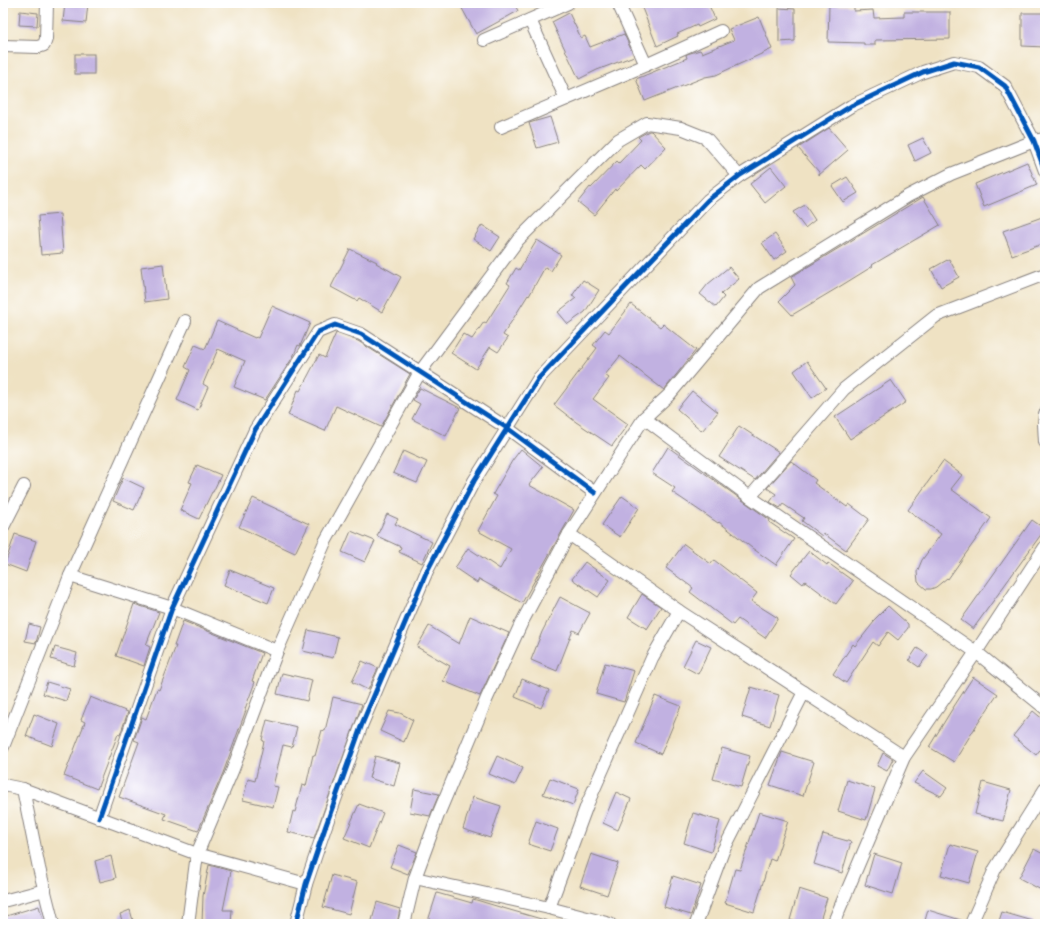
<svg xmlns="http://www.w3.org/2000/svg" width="1048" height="927" font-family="'EB Garamond',serif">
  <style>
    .building { fill: #c1b1e1 }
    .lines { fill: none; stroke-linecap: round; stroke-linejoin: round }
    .street-casing { stroke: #88827f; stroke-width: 14 }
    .street { stroke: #fff; stroke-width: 12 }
    .cycleway-casing { stroke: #fff; stroke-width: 8 }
    .cycleway { stroke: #0057b8; stroke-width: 5 }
  </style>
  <rect width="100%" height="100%" fill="#fff"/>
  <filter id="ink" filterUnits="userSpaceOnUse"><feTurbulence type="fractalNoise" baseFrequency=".025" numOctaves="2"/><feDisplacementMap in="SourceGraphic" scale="8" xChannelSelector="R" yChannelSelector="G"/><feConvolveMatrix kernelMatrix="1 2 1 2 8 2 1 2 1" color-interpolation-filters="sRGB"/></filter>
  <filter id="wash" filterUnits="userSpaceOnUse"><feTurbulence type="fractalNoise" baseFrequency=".012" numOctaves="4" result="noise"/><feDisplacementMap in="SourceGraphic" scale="16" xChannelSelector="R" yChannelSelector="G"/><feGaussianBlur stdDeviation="0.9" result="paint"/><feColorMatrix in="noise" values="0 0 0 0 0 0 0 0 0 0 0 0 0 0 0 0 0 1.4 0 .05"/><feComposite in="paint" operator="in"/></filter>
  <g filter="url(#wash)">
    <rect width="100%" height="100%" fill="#efe2c3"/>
    <g id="blocks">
      <g class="building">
        <polygon points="65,3 88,3 86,23 63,21"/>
        <polygon points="459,3 514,3 518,11 476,34"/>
        <polygon points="640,3 708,3 715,19 698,27 697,25 677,34 678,36 657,46"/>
        <polygon points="829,5 854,6 854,11 873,10 874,18 904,17 904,12 950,12 950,39 875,40 875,45 864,45 864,43 828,42"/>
        <polygon points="779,8 795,9 795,41 779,42"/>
        <polygon points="20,11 38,13 37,26 19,25"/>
        <polygon points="569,13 581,38 585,36 590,47 624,34 634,56 597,70 579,79 552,22"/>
        <polygon points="1022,13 1045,13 1045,47 1022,46"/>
        <polygon points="759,17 772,49 716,75 705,77 645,101 636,79 687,58 686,55 687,54 700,50 702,53 734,40 729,29"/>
        <rect x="75" y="54" width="19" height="20"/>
        <polygon points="550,117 558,142 537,148 529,123"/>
        <polygon points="829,128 848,150 819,175 819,172 798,148"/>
        <polygon points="649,131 651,131 666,147 645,169 641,165 616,191 615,189 594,215 578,202 590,187 591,188 617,161 619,163 641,140 638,137"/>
        <polygon points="923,138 931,153 915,161 908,145"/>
        <polygon points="1027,162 1037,185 984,207 975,184"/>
        <polygon points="771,167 786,186 765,203 750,184"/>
        <polygon points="847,177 858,193 843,202 832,186"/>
        <polygon points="923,197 940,225 872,265 873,266 839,287 792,315 779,301 795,285 791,277"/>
        <polygon points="805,205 815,220 805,228 793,212"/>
        <polygon points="60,214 63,253 41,255 38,216"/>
        <polygon points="1045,216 1045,243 1012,255 1003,231"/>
        <polygon points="482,225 500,237 491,251 473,239"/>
        <polygon points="775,234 787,251 774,260 762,243"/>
        <polygon points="537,240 561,255 551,271 545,267 529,296 528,295 503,335 508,338 498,352 490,347 476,369 451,353 463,334 472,339 484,322 486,323 510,285 507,283 516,268 519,270"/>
        <polygon points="350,249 377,262 376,263 401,277 382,312 359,298 357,301 331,287"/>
        <polygon points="949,259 959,277 941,287 931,269"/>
        <polygon points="163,264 167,299 145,302 141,267"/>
        <polygon points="729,267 739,279 721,294 724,297 716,307 700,294 708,284"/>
        <polygon points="583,280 599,290 585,312 568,324 558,312 576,298 572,296"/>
        <polygon points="631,304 660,327 663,324 696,350 664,390 620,356 605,375 609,378 593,399 628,424 612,446 576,422 554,405 597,348 593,345 605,330 609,333"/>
        <polygon points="272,306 310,323 300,346 298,345 293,357 265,400 234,387 245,361 218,349 203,384 208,387 198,410 177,400 190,370 185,367 195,345 205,349 217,321 255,338 256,337 258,338"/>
        <polygon points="336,333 358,341 410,374 381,427 336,406 325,431 288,415 298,390 300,391 319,355 325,358"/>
        <polygon points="807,361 826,388 812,398 794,371"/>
        <polygon points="891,380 906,402 850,439 835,417"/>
        <polygon points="420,388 460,408 446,436 412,419 420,404 413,400"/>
        <polygon points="692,391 718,412 702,431 677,409"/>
        <polygon points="739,426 779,452 755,480 719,457"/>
        <polygon points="668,447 770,520 769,522 794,539 776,565 752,548 719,522 718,523 672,492 675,488 652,473"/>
        <polygon points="521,449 543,467 529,485 574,510 522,603 479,579 477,583 455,568 468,548 500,569 511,549 478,531 497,496 493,494 512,461"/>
        <polygon points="403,451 427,462 417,483 393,473"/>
        <polygon points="791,461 816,480 814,483 847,507 849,504 869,519 846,550 823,533 822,536 802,521 804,518 783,504 780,508 770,502 776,494 767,488"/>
        <polygon points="943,461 962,475 951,489 991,518 948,579 947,578 936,587 931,589 926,589 918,582 917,572 922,560 941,534 908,510"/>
        <polygon points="197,465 221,475 213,492 212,492 199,519 180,510 192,483 189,482"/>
        <polygon points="123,478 144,488 134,510 113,501"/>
        <polygon points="622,496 639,508 620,537 602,525"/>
        <polygon points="253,498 309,524 295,553 239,527"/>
        <polygon points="387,514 398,519 395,524 432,542 422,563 399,552 401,547 377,536"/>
        <polygon points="1032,520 1045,529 973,629 961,620"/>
        <polygon points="351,531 375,541 365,562 342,552"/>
        <polygon points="15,534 36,541 26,572 5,564"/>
        <polygon points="684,544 711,564 714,560 757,593 751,601 778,618 765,638 738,619 733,625 690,592 693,588 666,568"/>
        <polygon points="809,551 827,565 828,563 853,581 836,604 805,581 803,584 791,574"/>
        <polygon points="585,562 610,580 598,597 572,579"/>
        <polygon points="230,570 274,588 268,603 224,585"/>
        <polygon points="642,594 661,607 647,629 628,617"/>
        <polygon points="560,597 590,613 579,633 573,630 557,671 531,660 542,632"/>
        <polygon points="134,604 159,612 146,645 150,647 144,666 116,656"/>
        <polygon points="888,606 908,624 908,628 898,640 888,632 878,646 873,642 846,683 833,674 853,644 855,646 874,622 873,621"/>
        <polygon points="470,616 509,633 480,696 443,681 450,666 417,647 429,626 459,644"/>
        <polygon points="183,621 262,653 252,681 255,682 245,709 246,710 223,773 198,831 164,819 166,814 119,797 139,742 134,740 142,717 146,719 157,689 159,690 176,646 174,646"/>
        <polygon points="29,624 40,627 36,643 25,641"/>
        <polygon points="308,630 338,637 333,658 303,651"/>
        <polygon points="696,640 711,647 698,674 683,666"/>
        <polygon points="55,647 77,653 74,666 51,659"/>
        <polygon points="917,648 928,655 919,667 909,660"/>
        <polygon points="362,661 378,668 368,690 352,682"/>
        <polygon points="605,663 634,671 624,702 596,694"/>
        <polygon points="282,673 312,680 307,701 277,694"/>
        <polygon points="973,677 998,694 976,726 954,762 929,747 951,711"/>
        <polygon points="522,679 549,690 541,708 515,697"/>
        <polygon points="47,682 70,689 66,701 43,694"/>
        <polygon points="751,687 779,695 770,726 742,717"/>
        <polygon points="655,696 681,706 661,754 636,743"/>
        <polygon points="90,697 128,712 120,735 118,734 97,789 64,776 85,722 81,720"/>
        <polygon points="333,697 362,704 314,838 288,832 293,811 295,812 302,785 306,786 313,755 315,756 322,730 325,731"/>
        <polygon points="389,711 400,713 413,720 404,742 380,731"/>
        <polygon points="1033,711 1045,721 1045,743 1036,755 1013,736"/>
        <polygon points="34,714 59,724 52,746 26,736"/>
        <polygon points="267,720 297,727 292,747 283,745 273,786 278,787 273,807 243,800 248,779 255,781 264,741 262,740"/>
        <polygon points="722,748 750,756 741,787 713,779"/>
        <polygon points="782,752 814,762 803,796 770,785"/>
        <polygon points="883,753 893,759 887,771 877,766"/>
        <polygon points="375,756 400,763 394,786 369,778"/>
        <polygon points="497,756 523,768 515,785 489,774"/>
        <polygon points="923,771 947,788 941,796 914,783"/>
        <polygon points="550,778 579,789 573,805 543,794"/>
        <polygon points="847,780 875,789 866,820 838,811"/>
        <polygon points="983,782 1011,790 1003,821 975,814"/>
        <polygon points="414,789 439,794 430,816 410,812"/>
        <polygon points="616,792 631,799 618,830 603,823"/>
        <polygon points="473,797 501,806 490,838 463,829"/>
        <polygon points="359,804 383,813 369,848 344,838"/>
        <polygon points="759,812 788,821 775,861 770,859 754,912 725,903 735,869 740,870"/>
        <polygon points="693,813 720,821 711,852 684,843"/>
        <polygon points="536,821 558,829 550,851 528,844"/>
        <polygon points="823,834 851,842 842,873 814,864"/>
        <polygon points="950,844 978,852 969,883 941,875"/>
        <polygon points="399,845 417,852 408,874 390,867"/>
        <polygon points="1034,849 1045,855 1045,892 1019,878"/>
        <polygon points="591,854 618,863 607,895 580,886"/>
        <polygon points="874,854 902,863 893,894 865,885"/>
        <polygon points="111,856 116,878 100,882 95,861"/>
        <polygon points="209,865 231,871 223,910 232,910 231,924 202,924 203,896"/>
        <polygon points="332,875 357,882 349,914 323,907"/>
        <polygon points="673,876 701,885 691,915 664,907"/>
        <polygon points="799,889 827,898 819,924 803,924 790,920"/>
        <polygon points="437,893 472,903 473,899 503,908 548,921 548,924 427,924"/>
        <polygon points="377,902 400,909 397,924 371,924"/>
        <polygon points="39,906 44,924 3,924 3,917"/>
        <polygon points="130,910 134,924 123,924 120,914"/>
        <polygon points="928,910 964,921 964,924 924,924"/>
        <polygon points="1002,912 1033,921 1032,924 998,924"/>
      </g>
    </g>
  </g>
  <g filter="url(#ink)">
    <use href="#blocks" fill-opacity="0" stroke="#88827f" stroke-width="1"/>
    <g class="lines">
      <defs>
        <g id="street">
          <polyline points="618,3 646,65"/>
          <polyline points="530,20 566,99"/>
          <polyline points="484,40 568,3"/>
          <polyline points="3,46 38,47 44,45 46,39 47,3"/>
          <polyline points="501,127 646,65 721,31"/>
          <polyline points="1045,414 1044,424 1045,442"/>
          <polyline points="644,418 750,497 976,652 1045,708"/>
          <polyline points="750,497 844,389 936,316 1045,274"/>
          <polyline points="3,527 24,486"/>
          <polyline points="569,534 679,611 904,757"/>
          <polyline points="70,576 172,608 277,651"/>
          <polyline points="3,747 70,576 185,321"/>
          <polyline points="3,785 23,789 197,854 306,884"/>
          <polyline points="23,789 39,868 53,924"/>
          <polyline points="99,818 172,608 255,430 318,332 335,325 361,334 507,428 595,493"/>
          <polyline points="415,878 549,908 610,924"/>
          <polyline points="3,901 45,890"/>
          <polyline points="549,908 587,805 652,658 679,611"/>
          <polyline points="188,924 197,854 233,769 277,651 325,542 420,372 518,240 618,140 647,123 681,128 706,138 739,176"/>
          <polyline points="296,924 306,884 325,828 362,724 427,571 474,481 539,378 708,200 739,176 851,106 923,72 954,62 979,67 1005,86 1034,141 1045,171"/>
          <polyline points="404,924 415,878 438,815 487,698 521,624 569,534 644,418 669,395 759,288 908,196 951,174 1034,141 1045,139"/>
          <polyline points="696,924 723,851 804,692"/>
          <polyline points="833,924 904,757 976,652 1045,547"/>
          <polyline points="971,924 995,869 1045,789"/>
        </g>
      </defs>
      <use href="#street" class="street-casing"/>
      <use href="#street" class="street"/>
      <defs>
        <g id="cycleway">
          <polyline points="99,818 172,608 255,430 318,332 335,325 361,334 507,428 595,493"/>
          <polyline points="296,924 306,884 325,828 362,724 427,571 474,481 539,378 708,200 739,176 851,106 923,72 954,62 979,67 1005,86 1034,141 1045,171"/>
        </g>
      </defs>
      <use href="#cycleway" class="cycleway-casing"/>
      <use href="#cycleway" class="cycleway"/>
    </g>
  </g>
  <rect width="1048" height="927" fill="none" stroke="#fff" stroke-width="16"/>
</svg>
